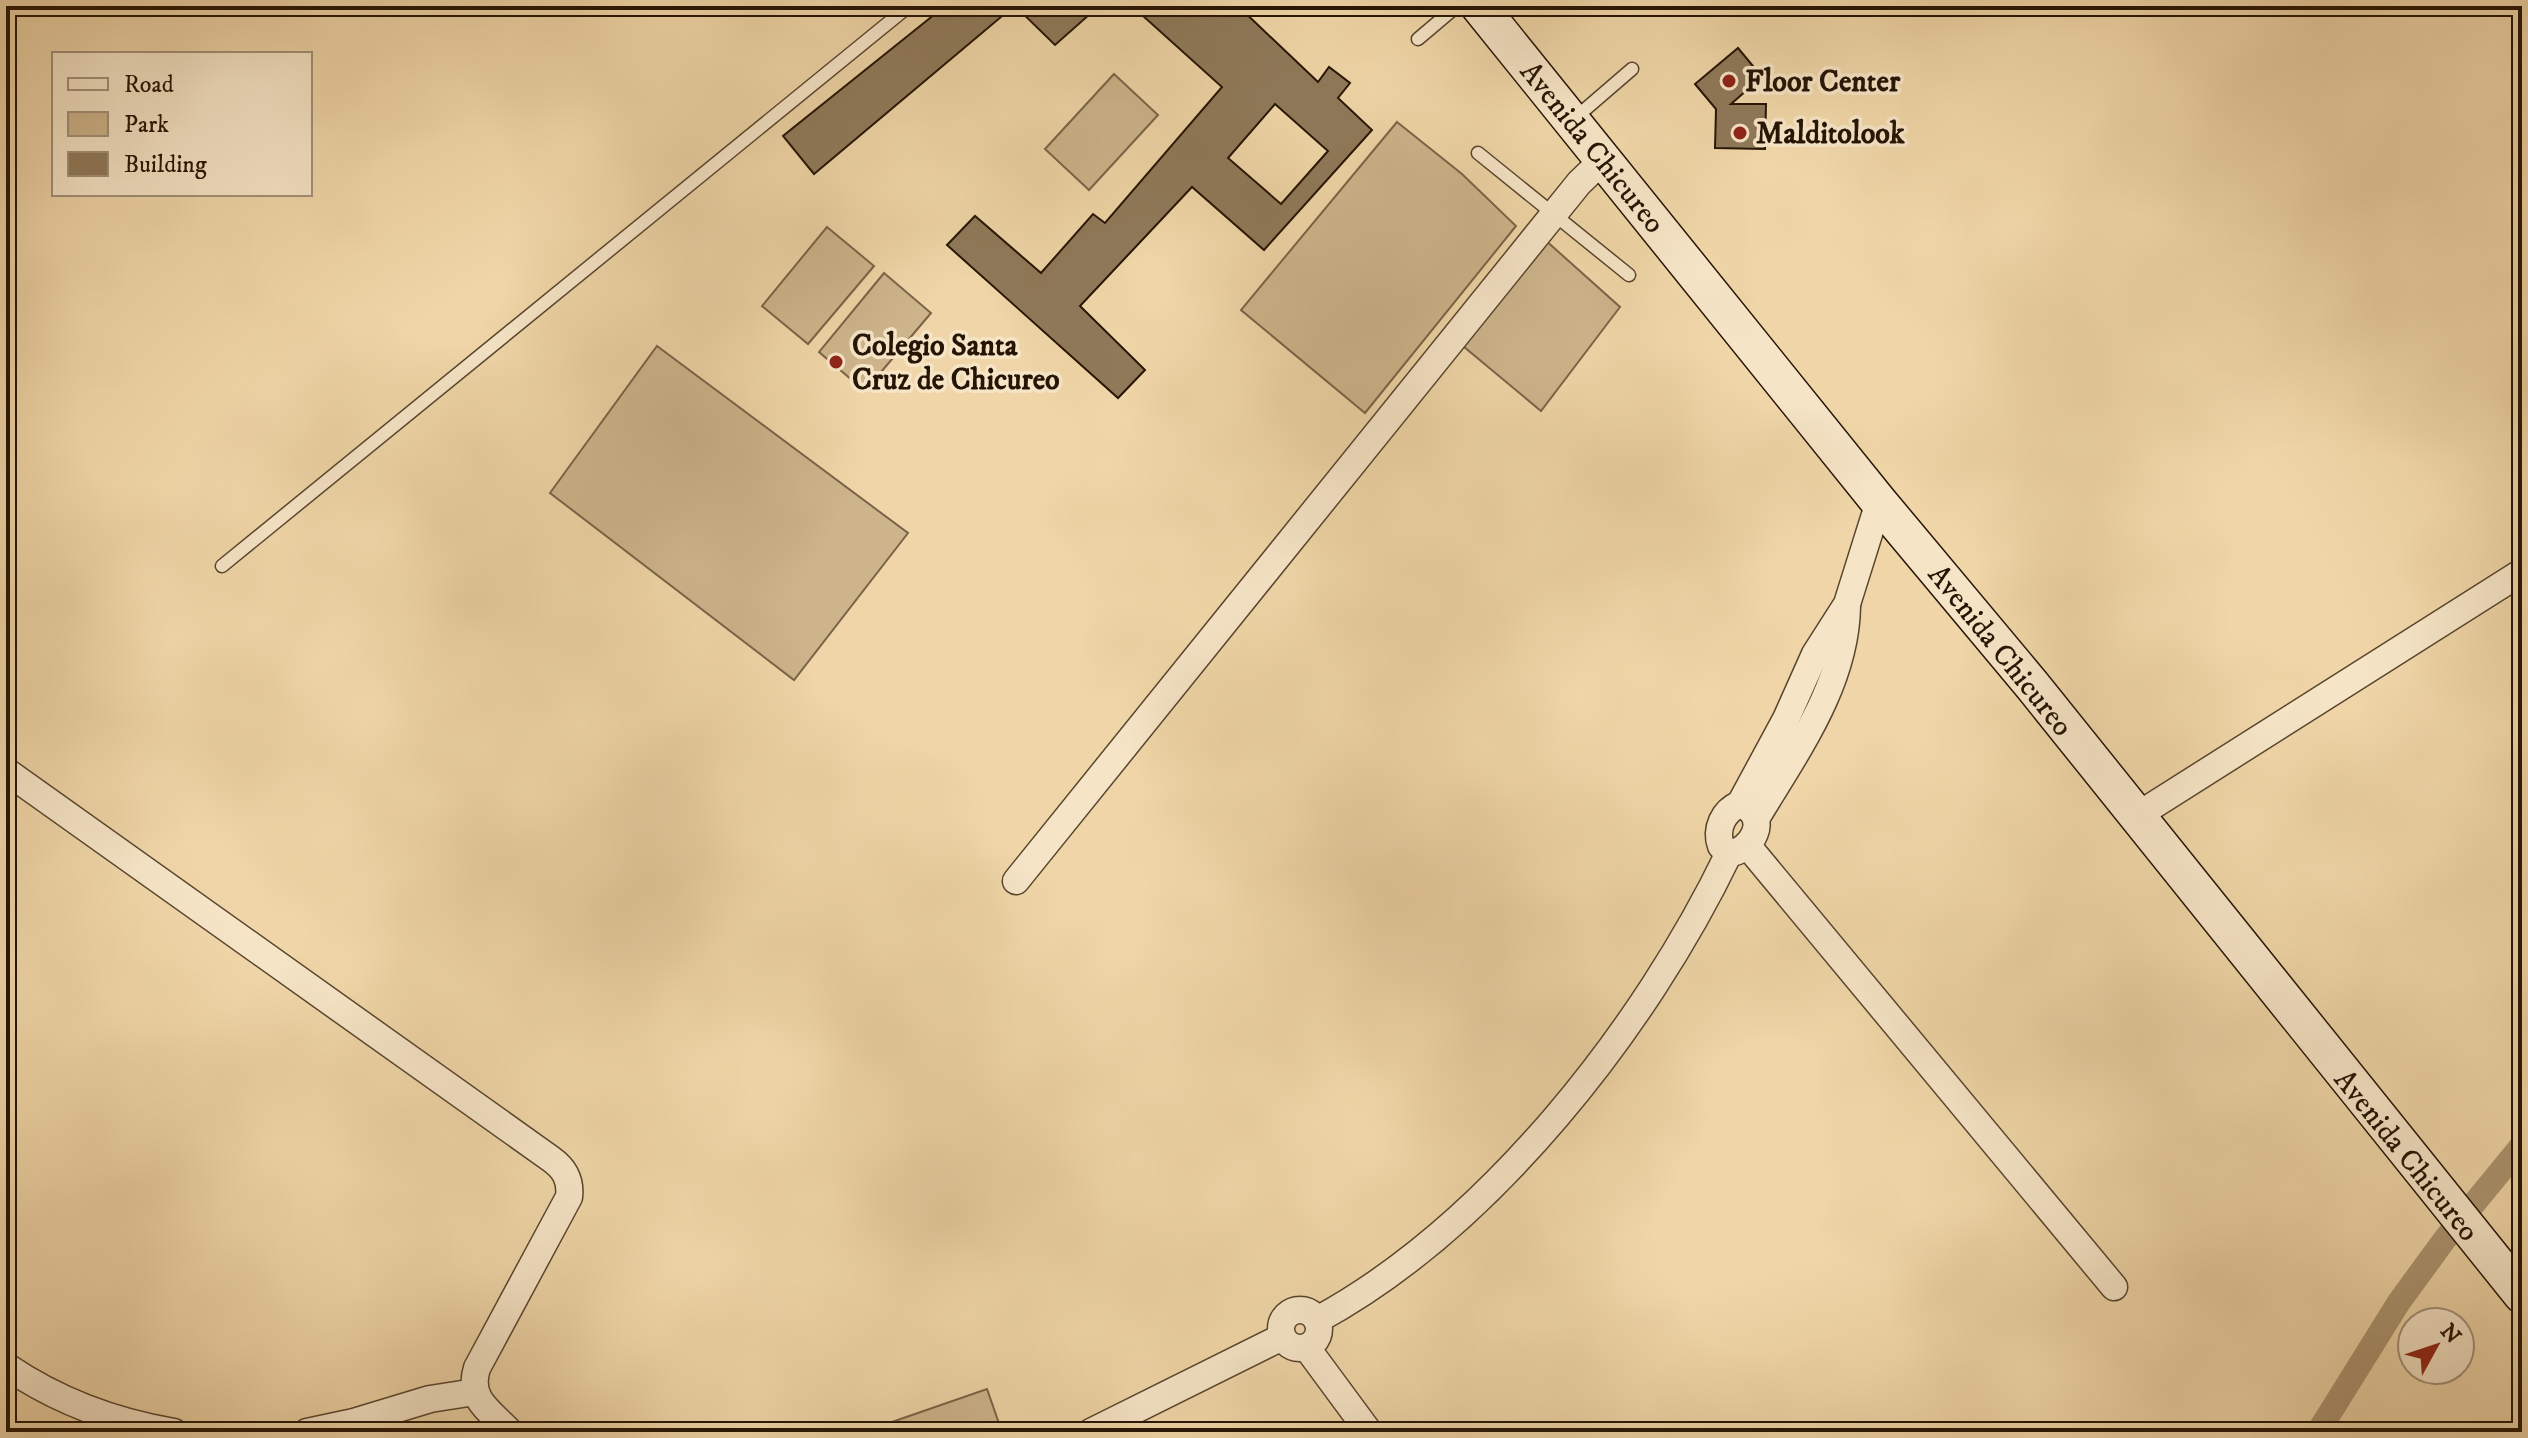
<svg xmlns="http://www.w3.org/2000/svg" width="2528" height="1438" font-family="'IM FELL DW Pica',serif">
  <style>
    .green { fill: #cdb48b; stroke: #7a6448; stroke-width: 2 }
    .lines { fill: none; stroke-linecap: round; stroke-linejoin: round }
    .canal { stroke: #ab9470; stroke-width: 24 }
    .building { fill: #8f7959; stroke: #261505; stroke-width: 2; fill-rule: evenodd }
    .lane-casing { stroke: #58452e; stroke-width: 15 }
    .street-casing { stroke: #58452e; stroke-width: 29 }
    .secondary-casing { stroke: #261505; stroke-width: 39 }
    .lane { stroke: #f5e4c6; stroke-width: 12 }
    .street { stroke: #f5e4c6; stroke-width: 26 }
    .secondary { stroke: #f5e4c6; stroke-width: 36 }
    .poi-dot { fill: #8f2418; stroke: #f5e4c6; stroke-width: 3 }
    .labels { text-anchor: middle; stroke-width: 7; stroke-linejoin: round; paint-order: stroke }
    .poi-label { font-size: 30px; font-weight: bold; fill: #261505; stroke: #f5e4c6; text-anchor: start }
    .street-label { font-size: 30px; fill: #261505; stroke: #f5e4c6 }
  </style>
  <rect width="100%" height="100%" fill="#efd5a7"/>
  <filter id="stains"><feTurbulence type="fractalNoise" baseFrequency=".0025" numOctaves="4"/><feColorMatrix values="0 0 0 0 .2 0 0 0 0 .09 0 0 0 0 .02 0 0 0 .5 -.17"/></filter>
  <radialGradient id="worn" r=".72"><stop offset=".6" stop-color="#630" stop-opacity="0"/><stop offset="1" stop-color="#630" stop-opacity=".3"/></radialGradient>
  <g class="green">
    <polygon points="1114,74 1158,115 1089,190 1045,149"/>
    <polygon points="1397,122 1462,174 1516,226 1365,413 1241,310"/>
    <polygon points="827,227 874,266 808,344 762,306"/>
    <polygon points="1543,238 1620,307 1541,411 1457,341"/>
    <polygon points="884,273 931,313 865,391 819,352"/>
    <polygon points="657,346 908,533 794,680 550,493"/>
    <polygon points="987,1389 1002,1432 863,1432"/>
  </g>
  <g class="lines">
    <polyline class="canal" points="2318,1432 2399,1302 2445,1239 2522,1145"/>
  </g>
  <g class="building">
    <polygon points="945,6 1014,6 814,174 783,136"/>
    <polygon points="1015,6 1099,6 1055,45"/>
    <path d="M 1132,6 L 1238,6 L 1318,82 L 1329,67 L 1350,83 L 1338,98 L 1372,130 L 1264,250 L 1192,187 L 1080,306 L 1145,370 L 1118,398 L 947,245 L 975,216 L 1041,273 L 1093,214 L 1105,223 L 1222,87 ZM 1275,104 L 1328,151 L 1281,204 L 1228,158 Z"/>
    <polygon points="1738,48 1762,77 1731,104 1766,104 1765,149 1715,148 1716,109 1695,84"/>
  </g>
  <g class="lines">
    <defs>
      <g id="lane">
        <polyline points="1418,39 1457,6"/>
        <polyline points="1574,119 1632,69"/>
        <polyline points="1478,153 1629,275"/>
        <polyline points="222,566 909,6"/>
      </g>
      <g id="street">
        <path d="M 6,771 L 551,1159 C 565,1169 571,1180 569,1197 L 477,1368 C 467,1399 490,1411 510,1432"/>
        <polyline points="1740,804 1786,719 1815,654 1847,604 1879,502"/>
        <path d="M 1740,804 C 1773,817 1750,853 1729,853 L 1721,846 C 1715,829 1723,811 1740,804 Z"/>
        <path d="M 1757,817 C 1796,752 1846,684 1847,606"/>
        <polyline points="2135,817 2522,572"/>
        <polyline points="1747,845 2114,1287"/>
        <polyline points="1016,881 1579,183 1603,160"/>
        <circle cx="1300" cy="1329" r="19"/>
        <path d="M 1317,1320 C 1490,1226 1645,1028 1729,853"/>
        <polyline points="1307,1348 1369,1432"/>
        <path d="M 6,1366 C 56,1400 114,1422 174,1432"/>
        <polyline points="307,1432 354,1422 430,1399 475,1392"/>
        <polyline points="1091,1432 1282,1337"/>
      </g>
      <polyline id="secondary" points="1479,6 1879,502 2032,685 2522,1295"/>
    </defs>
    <use href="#lane" class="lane-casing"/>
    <use href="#street" class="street-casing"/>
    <use href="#secondary" class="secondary-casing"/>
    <use href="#lane" class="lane"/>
    <use href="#street" class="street"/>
    <use href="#secondary" class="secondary"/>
  </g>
  <g class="poi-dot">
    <circle cx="1729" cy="81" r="8"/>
    <circle cx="1740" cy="133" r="8"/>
    <circle cx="836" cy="362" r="8"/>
  </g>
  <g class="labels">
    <g class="poi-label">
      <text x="1745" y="91">Floor Center</text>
      <text x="1756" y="143">Malditolook</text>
      <text x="852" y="355">Colegio Santa<tspan x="852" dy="34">Cruz de Chicureo</tspan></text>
    </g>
    <g class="street-label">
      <text transform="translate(1593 147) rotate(51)" y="10">Avenida Chicureo</text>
      <text transform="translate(2001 650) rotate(51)" y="10">Avenida Chicureo</text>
      <text transform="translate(2407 1155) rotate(51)" y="10">Avenida Chicureo</text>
    </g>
  </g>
  <rect width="2528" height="1438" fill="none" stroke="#efd5a7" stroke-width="32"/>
  <rect x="8" y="8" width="2512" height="1422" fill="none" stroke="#261505" stroke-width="4"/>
  <rect x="16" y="16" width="2496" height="1406" fill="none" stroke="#261505" stroke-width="2"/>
  <rect x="52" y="52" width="260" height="144" fill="#f5e4c6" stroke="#a29179" stroke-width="2"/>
  <rect x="68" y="78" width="40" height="12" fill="#f5e4c6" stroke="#a29179" stroke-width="2"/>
  <text x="124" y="92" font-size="24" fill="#261505">Road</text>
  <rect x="68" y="112" width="40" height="24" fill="#cdb48b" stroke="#a29179" stroke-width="2"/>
  <text x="124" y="132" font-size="24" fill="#261505">Park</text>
  <rect x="68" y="152" width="40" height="24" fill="#8f7959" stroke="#a29179" stroke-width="2"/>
  <text x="124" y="172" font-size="24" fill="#261505">Building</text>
  <g transform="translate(2436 1346) rotate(50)"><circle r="38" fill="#f5e4c6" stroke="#a29179" stroke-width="2"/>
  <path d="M0-6L14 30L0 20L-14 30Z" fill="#8f2418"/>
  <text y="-12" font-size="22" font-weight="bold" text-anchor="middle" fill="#261505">N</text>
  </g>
  <rect width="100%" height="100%" filter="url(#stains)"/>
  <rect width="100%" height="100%" fill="url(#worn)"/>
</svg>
